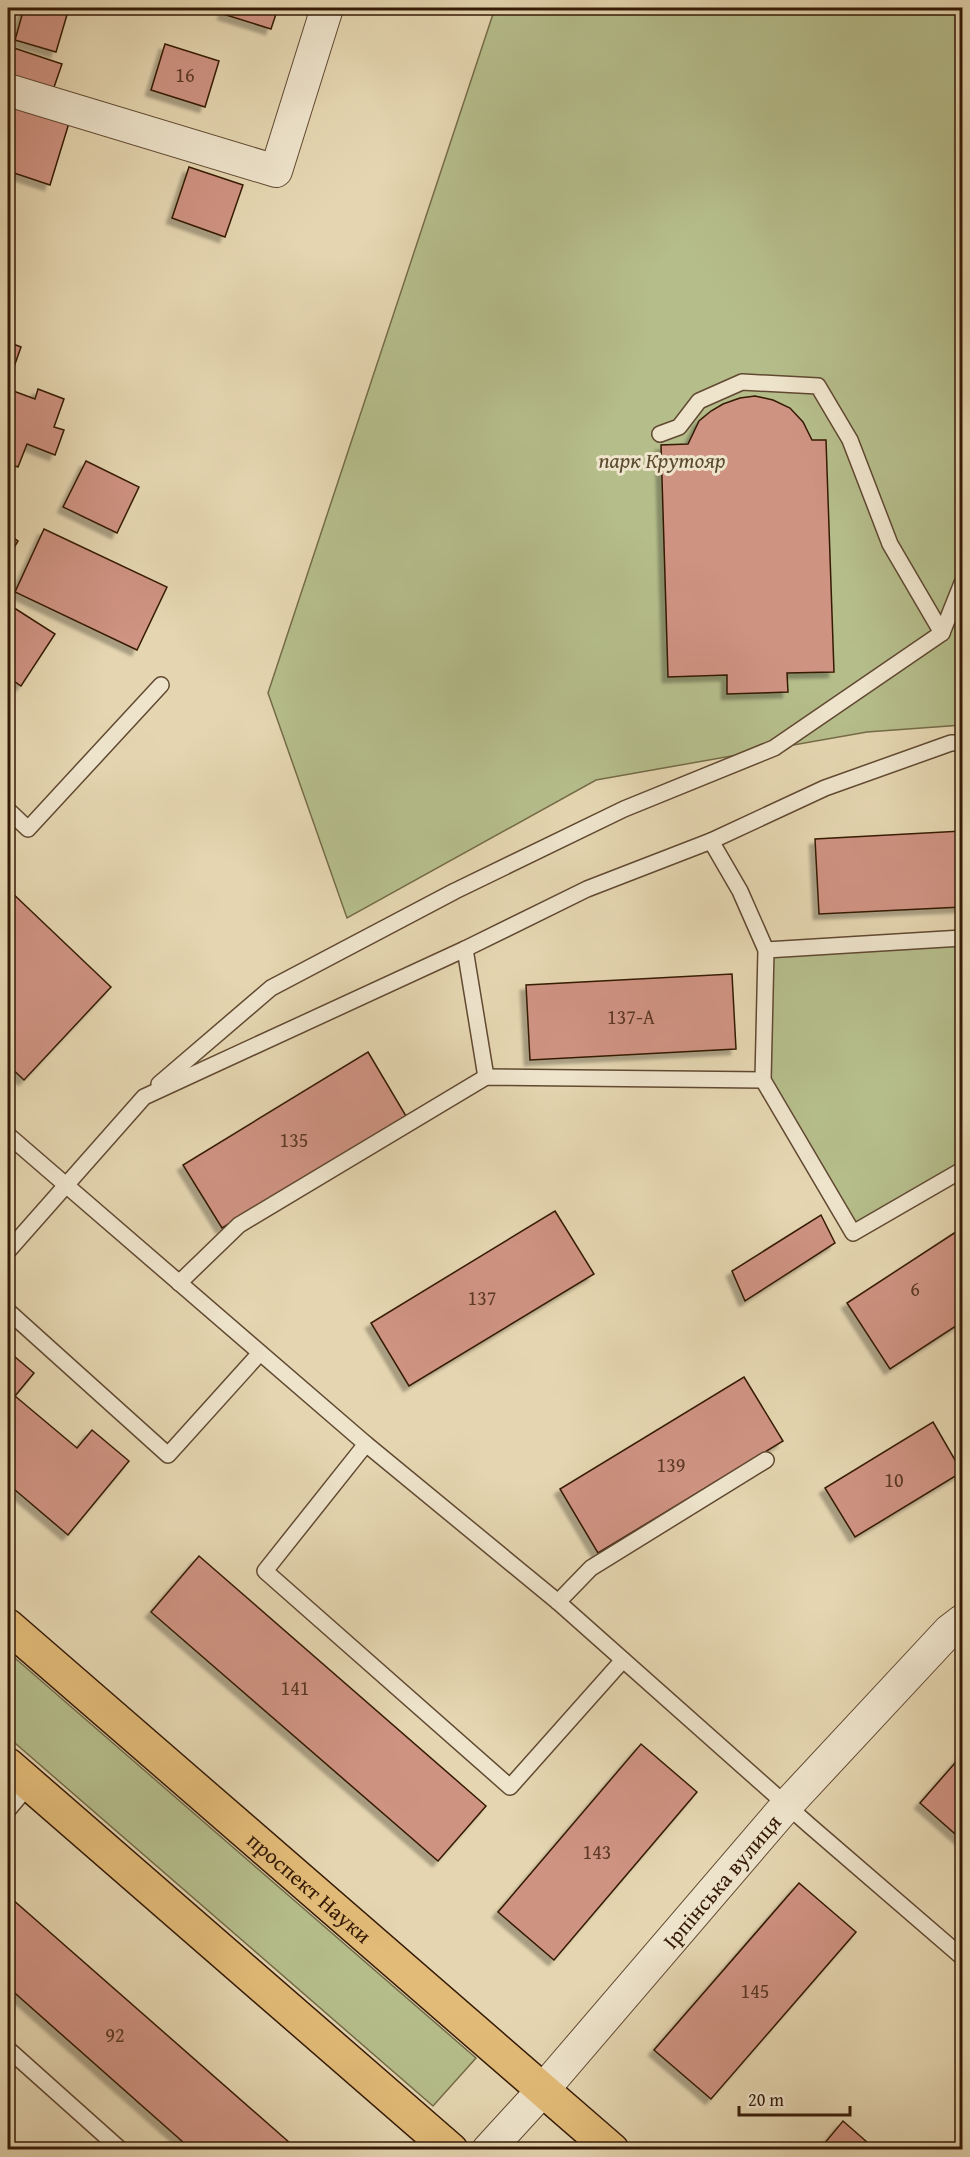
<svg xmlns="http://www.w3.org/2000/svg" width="970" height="2157" font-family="'Gentium Book Plus',serif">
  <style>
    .green { fill: #b5bd8b; stroke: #756c48; stroke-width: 1.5 }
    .building { fill: #cf9382; stroke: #351a06; stroke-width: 1.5; filter: url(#shadow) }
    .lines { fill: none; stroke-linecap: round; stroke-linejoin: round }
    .lane-casing { stroke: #614931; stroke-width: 18 }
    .street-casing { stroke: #614931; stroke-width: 34 }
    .primary-casing { stroke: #351a06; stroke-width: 36 }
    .lane { stroke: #eee4cc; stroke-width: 15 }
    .street { stroke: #eee4cc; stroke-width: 32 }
    .primary { stroke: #e2bb78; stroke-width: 33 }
    .labels { text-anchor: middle; stroke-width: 6; stroke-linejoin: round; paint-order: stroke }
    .number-label { font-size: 20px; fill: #5c3825 }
    .park-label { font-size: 22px; font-style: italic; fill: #5b4b2e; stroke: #eee4cc }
    .street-label { font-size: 22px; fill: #351a06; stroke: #eee4cc }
  </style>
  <defs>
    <filter id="shadow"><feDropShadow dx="-5.5" dy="5.5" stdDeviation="1.5" flood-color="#0004"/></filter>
  </defs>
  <rect width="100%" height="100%" fill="#e5d6b1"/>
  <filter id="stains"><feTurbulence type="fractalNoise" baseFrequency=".00333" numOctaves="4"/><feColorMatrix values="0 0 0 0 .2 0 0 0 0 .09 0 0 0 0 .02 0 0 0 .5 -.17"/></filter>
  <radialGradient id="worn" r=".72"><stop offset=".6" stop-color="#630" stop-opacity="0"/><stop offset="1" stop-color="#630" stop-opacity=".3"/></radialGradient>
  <g class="green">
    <polygon points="495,8 962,8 962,725 867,732 596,780 347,918 268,693"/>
    <polygon points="962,938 962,1170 853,1233 763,1080 766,950"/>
    <polygon points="8,1652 476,2058 433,2106 8,1737"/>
  </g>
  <g class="building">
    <polygon points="24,8 69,8 56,52 15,40"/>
    <polygon points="225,8 278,8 271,29 223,14"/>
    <polygon points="165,44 219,61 205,107 151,90"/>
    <polygon points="8,46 62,64 52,93 8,78"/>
    <polygon points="8,103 69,123 50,185 8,171"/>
    <polygon points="189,167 243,185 225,237 172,218"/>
    <polygon points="8,342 21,347 8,384"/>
    <polygon points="8,389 35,399 38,389 64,399 54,427 64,430 55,455 27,444 18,467 8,463"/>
    <polygon points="755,396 773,400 790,408 803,422 812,440 826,440 834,672 787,673 788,692 727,694 727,675 668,677 661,445 688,444 699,421 711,411 723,404 740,398"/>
    <polygon points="86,461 139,487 117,533 63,507"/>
    <polygon points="44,529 167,587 137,650 15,592"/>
    <polygon points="8,534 18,541 8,558"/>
    <polygon points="8,604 55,634 21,686 8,677"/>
    <polygon points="962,831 962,907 819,914 815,839"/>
    <polygon points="8,889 111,987 24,1080 8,1065"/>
    <polygon points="732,974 736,1049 530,1060 526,985"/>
    <polygon points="368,1052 406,1116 222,1228 183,1165"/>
    <polygon points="555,1211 594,1274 409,1386 371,1323"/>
    <polygon points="821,1215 835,1243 745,1301 732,1271"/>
    <polygon points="962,1228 962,1322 890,1369 847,1303"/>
    <polygon points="8,1351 34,1373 15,1396 77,1448 92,1430 129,1461 68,1535 8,1484"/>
    <polygon points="744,1377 783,1441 598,1553 560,1489"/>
    <polygon points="933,1422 962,1472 855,1537 825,1488"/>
    <polygon points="199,1556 486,1806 438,1861 151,1612"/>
    <polygon points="641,1744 697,1792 554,1960 498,1912"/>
    <polygon points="962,1755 962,1840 920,1803"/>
    <polygon points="799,1883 856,1932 711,2099 654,2050"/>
    <polygon points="12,1899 290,2143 284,2150 192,2150 8,1987 8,1903"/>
    <polygon points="843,2121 876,2150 819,2150"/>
  </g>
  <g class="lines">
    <defs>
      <g id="lane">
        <polyline points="660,434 679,427 699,401 742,382 818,386 850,440 890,544 942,633"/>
        <polyline points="8,810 28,829 161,685"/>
        <polyline points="711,841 740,891 766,950 763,1080 853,1233 962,1170"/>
        <polyline points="465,949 486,1077"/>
        <polyline points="766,950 962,938"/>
        <polyline points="159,1084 271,988 455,891 624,809 774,748 942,633 962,583"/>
        <polyline points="8,1135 366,1444 558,1602 809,1825 962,1957"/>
        <polyline points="8,1251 144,1097 465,949 587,889 711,841 825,788 951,743 962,743"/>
        <polyline points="179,1283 239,1225 486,1077 763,1080"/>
        <polyline points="8,1311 168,1455 260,1353"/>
        <polyline points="366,1444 265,1571 510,1787 623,1660"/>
        <polyline points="558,1602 591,1568 766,1460"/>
        <polyline points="8,1810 30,1784"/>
        <polyline points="8,2049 121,2150"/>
      </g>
      <g id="street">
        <polyline points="8,90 276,171 327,8"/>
        <path id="s1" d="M 488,2150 L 542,2091 L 787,1805 L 949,1631 L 962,1621"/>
      </g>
      <g id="primary">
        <path id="s2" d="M 8,1626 L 612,2150"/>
        <polyline points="8,1765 451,2150"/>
      </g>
    </defs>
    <use href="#lane" class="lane-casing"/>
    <use href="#street" class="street-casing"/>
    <use href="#primary" class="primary-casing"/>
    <use href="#lane" class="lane"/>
    <use href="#street" class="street"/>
    <use href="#primary" class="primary"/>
  </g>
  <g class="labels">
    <g class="number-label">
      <text x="185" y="82">16</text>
      <text x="631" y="1024">137-А</text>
      <text x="294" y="1147">135</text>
      <text x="915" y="1296">6</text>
      <text x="482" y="1305">137</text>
      <text x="671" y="1472">139</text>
      <text x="894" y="1487">10</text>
      <text x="295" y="1695">141</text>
      <text x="597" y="1859">143</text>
      <text x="755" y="1998">145</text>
      <text x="115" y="2042">92</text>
    </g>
    <g class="park-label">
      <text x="662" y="468">парк Крутояр</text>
    </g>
    <g class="street-label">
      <text dy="8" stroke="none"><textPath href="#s1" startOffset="356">Ірпінська вулиця</textPath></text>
      <text dy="8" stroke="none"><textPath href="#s2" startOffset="399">проспект Науки</textPath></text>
    </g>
  </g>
  <rect width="970" height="2157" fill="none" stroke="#e5d6b1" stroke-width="30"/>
  <rect x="9" y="9" width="952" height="2139" fill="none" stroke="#351a06" stroke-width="3"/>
  <rect x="15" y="15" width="940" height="2127" fill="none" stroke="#351a06" stroke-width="1.5"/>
  <path d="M739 2106v9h111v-9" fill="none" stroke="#351a06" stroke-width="3"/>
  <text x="748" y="2106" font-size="18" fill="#351a06" stroke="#eee4cc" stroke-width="4.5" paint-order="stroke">20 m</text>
  <rect width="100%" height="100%" filter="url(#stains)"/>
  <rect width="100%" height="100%" fill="url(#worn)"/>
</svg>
